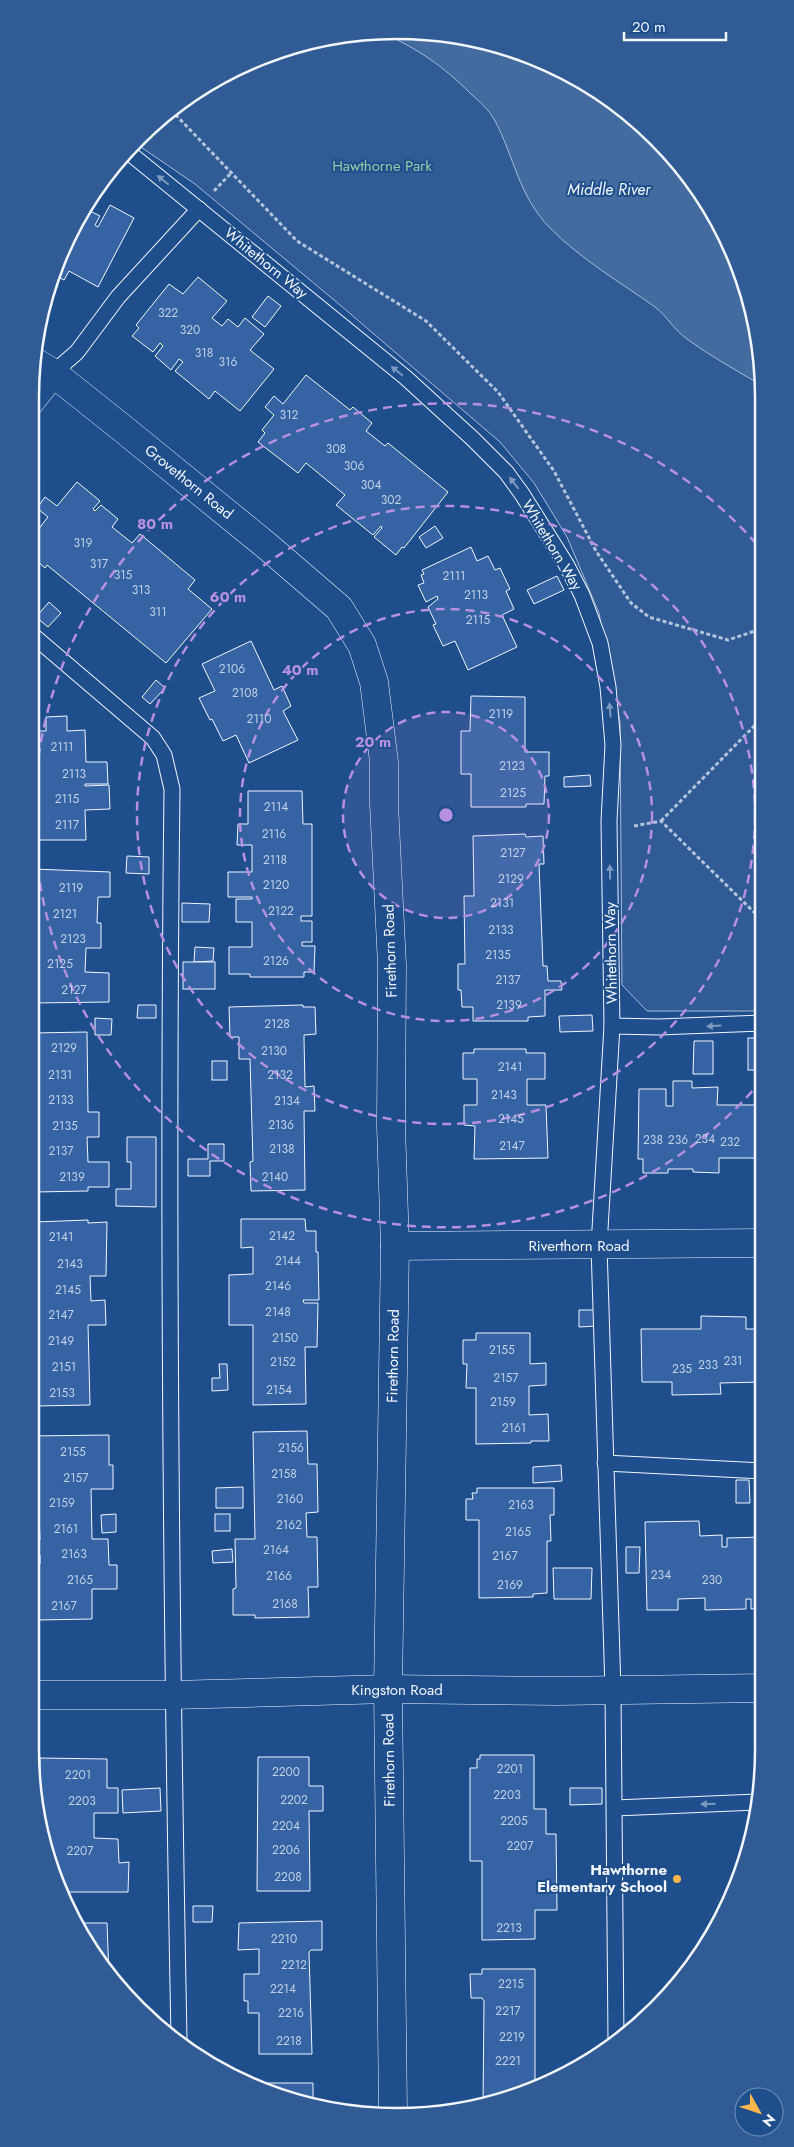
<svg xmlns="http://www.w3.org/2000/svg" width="794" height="2147" font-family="Jost,sans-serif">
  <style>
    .built { fill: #305b95; stroke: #a8bbd7 }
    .water { fill: #446ba0; stroke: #a8bbd7 }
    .building { fill: #3563a3; stroke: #f2f6ff }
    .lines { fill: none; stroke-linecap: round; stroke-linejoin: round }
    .service-casing { stroke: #f2f6ff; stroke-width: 17 }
    .minor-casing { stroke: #f2f6ff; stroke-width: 29 }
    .path { stroke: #b3c4dc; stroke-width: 3; stroke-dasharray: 4 2.5; stroke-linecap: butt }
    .service { stroke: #1f4e8c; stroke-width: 15 }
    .minor { stroke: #1f4e8c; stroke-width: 28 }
    .oneway { fill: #7e9ac0 }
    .ring { fill: none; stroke: #b691df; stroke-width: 2.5; stroke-dasharray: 9 6 }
    .poi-dot { fill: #ffb74d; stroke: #1f4e8c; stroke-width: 2 }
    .labels { text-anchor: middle; stroke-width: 4; stroke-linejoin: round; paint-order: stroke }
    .number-label { font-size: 12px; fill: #c3d1e8 }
    .park-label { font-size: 15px; fill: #97c8a6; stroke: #1f4e8c }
    .street-label { font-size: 15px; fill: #f2f6ff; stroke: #1f4e8c }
    .poi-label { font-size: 15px; font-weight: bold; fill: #f2f6ff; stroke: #1f4e8c; text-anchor: end }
    .water-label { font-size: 16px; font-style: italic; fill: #f2f6ff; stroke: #1f4e8c }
    .rim { fill: none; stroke: #f2f6ff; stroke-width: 2.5 }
    .centre { fill: #b691df; stroke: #1f4e8c; stroke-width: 2.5 }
    .ring-label { font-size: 15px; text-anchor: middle; font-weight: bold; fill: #b691df; stroke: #1f4e8c; stroke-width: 4; stroke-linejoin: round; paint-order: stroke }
  </style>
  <rect width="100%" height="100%" fill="#1f4e8c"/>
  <polygon class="built" points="421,31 761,349 762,1011 647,1011 622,985 620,722 599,613 567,537 534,483 500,442 340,305 195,184 135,143 155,121 214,79 279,49 349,33"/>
  <path class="water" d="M 421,31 L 492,43 L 601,92 L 673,155 L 726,235 L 761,349 L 761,385 C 736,370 710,356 687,339 C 674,330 667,316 655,307 C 620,282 582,260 551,229 C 518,196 515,158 494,119 C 489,110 479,101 471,94 C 442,65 418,49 381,32 Z"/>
  <g class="building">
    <polygon points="110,205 134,218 98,287 69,271 64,280 53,274 68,234 84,208 100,216 95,225 98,227"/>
    <polygon points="198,277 227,301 212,318 222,326 228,319 238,327 245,318 264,334 250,350 274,369 240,411 215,391 209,399 175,371 183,362 179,359 171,370 155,356 163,346 160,343 153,352 132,336 139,328 136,325 169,284 183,294"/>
    <polygon points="268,296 281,306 265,327 252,317"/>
    <polygon points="306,375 350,410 353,407 372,423 366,431 385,446 388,443 448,492 404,548 402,547 396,555 374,537 382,528 381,526 373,535 336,505 345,495 306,463 298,473 258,442 265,433 262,430 274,415 265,407 274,396 283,404"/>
    <polygon points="77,482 100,501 93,509 95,511 101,505 118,519 112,527 132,543 140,534 195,580 188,589 212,609 166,663 47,565 45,568 30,555 30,540 48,517 37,508 45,497 57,506"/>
    <polygon points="435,526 443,538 426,548 419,537"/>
    <polygon points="471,547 477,561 488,556 495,570 500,568 510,589 506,591 514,609 502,615 517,647 468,670 455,641 443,646 433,625 436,624 428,607 438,599 437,596 426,602 418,585 424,583 421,575 424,574 422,570"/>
    <polygon points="557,576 564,590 534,604 527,590"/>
    <polygon points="49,602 61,613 48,627 36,617"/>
    <polygon points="251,641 274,690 282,686 291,706 283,711 298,740 249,763 236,735 223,741 212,719 210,720 199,698 215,691 202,664"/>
    <polygon points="156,680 165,688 150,704 142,697"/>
    <polygon points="471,696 525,697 525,752 549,752 549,776 545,776 544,804 526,804 526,807 471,807 471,774 461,774 461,731 470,731"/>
    <polygon points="67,716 67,731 85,730 86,762 107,762 108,784 85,784 85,786 109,785 110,809 85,810 86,840 32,840 32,838 30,838 30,810 35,810 35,809 30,809 31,731 46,731 46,717"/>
    <polygon points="590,775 591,786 564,787 564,777"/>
    <polygon points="248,791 302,791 303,824 312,824 312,916 301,916 301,921 312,921 312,942 302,942 302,946 315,946 314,972 304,972 304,977 250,977 250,974 229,974 229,947 252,947 252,922 236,922 236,899 252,899 252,897 228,897 228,872 252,872 252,845 237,845 238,824 248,824"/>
    <polygon points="525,834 526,837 543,836 544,864 539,864 543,966 547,966 548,981 561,981 562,990 545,990 545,1016 528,1017 528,1021 473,1021 473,1007 462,1007 461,990 458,990 458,964 465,964 464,896 474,896 473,836"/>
    <polygon points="127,856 149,857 149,874 126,873"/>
    <polygon points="33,869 110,872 110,897 98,897 97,923 101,923 101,948 86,948 85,972 109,973 109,1002 34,1003 34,998 30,998 30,974 34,974 35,924 30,924 30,903 36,903 37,899 30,899 30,873 32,873"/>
    <polygon points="182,903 210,904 209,922 182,922"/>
    <polygon points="195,947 214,948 213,961 194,962"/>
    <rect x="183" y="962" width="32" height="27"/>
    <polygon points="138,1005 156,1005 156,1018 137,1018"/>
    <polygon points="303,1005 303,1007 315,1007 316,1034 304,1035 304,1038 305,1087 314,1086 315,1111 304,1111 305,1190 251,1191 250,1162 253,1161 250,1059 239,1059 239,1037 230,1037 229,1007"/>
    <polygon points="592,1015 593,1031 560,1032 559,1016"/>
    <polygon points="95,1018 112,1019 111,1035 95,1035"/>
    <polygon points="87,1032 88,1112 99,1112 99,1137 87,1137 88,1162 109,1162 109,1187 88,1187 88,1191 35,1192 35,1190 30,1190 30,1163 37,1163 37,1160 30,1160 30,1136 39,1136 39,1135 30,1135 30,1092 37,1092 34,1033"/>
    <rect x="748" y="1038" width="14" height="32"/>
    <polygon points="694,1041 713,1041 713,1074 693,1074"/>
    <polygon points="474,1049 526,1049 526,1053 545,1053 545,1079 527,1079 527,1105 546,1105 548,1158 474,1159 475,1126 464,1125 464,1105 477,1105 477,1079 463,1079 463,1053 474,1053"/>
    <rect x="212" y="1061" width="15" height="19"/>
    <polygon points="673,1081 692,1081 692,1088 718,1087 717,1105 763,1105 763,1158 719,1158 719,1173 693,1172 693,1169 668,1169 668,1173 643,1173 643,1159 638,1159 639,1089 666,1089 666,1106 673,1106"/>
    <polygon points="127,1137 156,1137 156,1207 116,1206 116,1189 131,1189 131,1162 127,1162"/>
    <polygon points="208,1144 224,1144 224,1161 210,1161 210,1176 188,1176 188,1159 208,1159"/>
    <polygon points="241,1219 305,1219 306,1231 316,1231 316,1252 318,1252 319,1300 303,1300 304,1303 318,1303 317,1347 305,1347 306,1404 253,1405 253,1325 229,1325 229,1275 253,1274 253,1247 241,1248"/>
    <polygon points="88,1220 88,1223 107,1222 106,1276 90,1276 91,1301 105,1300 106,1325 88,1325 90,1405 37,1406 36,1403 30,1404 30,1375 38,1375 36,1326 30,1327 30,1306 38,1305 38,1301 30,1301 30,1252 35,1252 35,1222"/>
    <polygon points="579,1310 595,1310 596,1326 579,1327"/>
    <polygon points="701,1316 746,1317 746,1329 763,1329 763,1382 720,1383 721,1394 672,1395 672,1382 642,1382 641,1329 701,1329"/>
    <polygon points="476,1333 530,1333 530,1364 546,1363 546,1385 529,1386 529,1415 548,1414 549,1441 531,1441 531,1443 476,1444 476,1388 466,1388 467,1364 463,1364 463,1340 476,1340"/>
    <polygon points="219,1364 227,1364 228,1390 212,1391 212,1378 220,1378"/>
    <polygon points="307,1431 308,1464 317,1464 318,1512 306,1513 307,1537 317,1537 318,1587 308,1587 309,1617 255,1618 255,1615 233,1615 233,1589 236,1588 235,1539 255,1539 253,1432"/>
    <polygon points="109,1435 109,1465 113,1465 113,1489 91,1489 92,1539 108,1539 109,1565 117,1565 117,1589 92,1589 92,1619 38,1620 39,1588 30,1588 30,1564 40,1564 40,1555 30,1555 30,1540 40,1540 39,1515 30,1515 30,1493 39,1492 39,1488 30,1488 30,1468 37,1468 37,1464 30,1464 30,1436"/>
    <polygon points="561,1465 562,1481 533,1483 533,1467"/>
    <polygon points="736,1480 749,1480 750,1503 736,1503"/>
    <polygon points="243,1487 243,1508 216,1508 216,1488"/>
    <polygon points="477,1488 554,1488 554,1515 550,1515 551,1541 547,1541 547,1593 533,1594 533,1597 479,1598 479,1520 466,1520 466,1499 473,1499 472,1493 477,1493"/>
    <polygon points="116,1514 116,1532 102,1533 101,1515"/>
    <rect x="215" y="1514" width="15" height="17"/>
    <polygon points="699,1521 700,1536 722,1535 722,1547 727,1547 727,1538 762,1537 764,1608 751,1609 751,1599 746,1599 746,1609 705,1610 705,1598 678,1599 678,1610 647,1610 645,1522"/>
    <polygon points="626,1547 640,1547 639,1573 626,1573"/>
    <polygon points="232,1549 233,1562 213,1563 212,1551"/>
    <polygon points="553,1568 592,1568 591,1599 554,1599"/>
    <polygon points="480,1755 534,1755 534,1809 546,1809 546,1834 556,1834 557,1910 535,1910 535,1939 482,1940 482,1861 470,1861 470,1768 477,1768 477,1759 480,1759"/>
    <polygon points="258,1757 309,1757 309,1786 323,1786 323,1811 309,1811 310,1891 257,1891"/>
    <polygon points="40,1758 107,1759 107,1788 118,1788 118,1813 94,1813 94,1838 118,1839 119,1863 129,1862 128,1892 60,1892 50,1868 37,1791 40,1791"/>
    <polygon points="160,1788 161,1811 123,1813 122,1790"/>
    <polygon points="570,1788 602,1788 602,1804 570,1805"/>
    <polygon points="193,1906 213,1906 212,1922 193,1922"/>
    <polygon points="322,1921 322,1950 311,1950 309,1952 312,2054 259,2054 259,2013 248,2013 248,2001 244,2001 244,1974 259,1974 259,1949 238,1950 239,1923"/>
    <polygon points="74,1923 107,1923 109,1976 79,1933"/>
    <polygon points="482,1969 535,1969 535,2090 483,2105 484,2001 482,1998 471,1998 470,1974 482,1974"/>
    <polygon points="259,2083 313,2083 313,2105 279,2098 257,2087 259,2087"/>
  </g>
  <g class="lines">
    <defs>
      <g id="service">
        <polyline points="127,151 405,377 473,439 506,472 522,494 566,564 582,595 600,643 608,687 613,745 609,821 612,1026 599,1246 613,1689 616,2041"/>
        <polyline points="53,373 77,352 118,297 199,209"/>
        <path d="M 30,633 L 153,738 L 164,755 L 172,789 C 167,1206 171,1622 179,2039"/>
        <polyline points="612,1026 659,1027 762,1023"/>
        <polyline points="605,1463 763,1471"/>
        <polyline points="615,1808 757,1802"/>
      </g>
      <g id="minor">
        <polyline points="35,362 53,373 122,428 267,546 339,608 362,645 374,682 384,762 384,804 392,965 391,1126 395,1246 388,1689 393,2112"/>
        <polyline points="30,402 53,373"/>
        <polyline points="395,1246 763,1243"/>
        <polyline points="30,1695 172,1695 388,1689 557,1691 764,1688"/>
      </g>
    </defs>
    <use href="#service" class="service-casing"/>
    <use href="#minor" class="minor-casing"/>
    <g class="path">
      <polyline points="171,110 297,241 426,321 498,392 554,471 596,551 631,603 649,617 728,640 761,629"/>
      <polyline points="214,191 232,172"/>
      <polyline points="661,821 762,718"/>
      <polyline points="634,826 661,821 762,920"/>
    </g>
    <use href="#service" class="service"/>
    <use href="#minor" class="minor"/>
  </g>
  <defs><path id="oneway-solid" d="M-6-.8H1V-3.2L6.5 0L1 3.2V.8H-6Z" transform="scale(1.25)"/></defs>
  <g class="oneway">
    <use href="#oneway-solid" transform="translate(163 180) rotate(-141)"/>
    <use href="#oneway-solid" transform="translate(397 371) rotate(-141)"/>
    <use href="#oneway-solid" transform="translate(514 483) rotate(-128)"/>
    <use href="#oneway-solid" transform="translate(610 710) rotate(-95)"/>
    <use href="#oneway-solid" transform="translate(610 872) rotate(-91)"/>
    <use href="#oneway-solid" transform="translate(714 1026) rotate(177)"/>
    <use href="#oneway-solid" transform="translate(708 1804) rotate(178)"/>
  </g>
  <circle cx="446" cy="815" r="103" fill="#b691df" fill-opacity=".12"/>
  <g class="ring">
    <circle cx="446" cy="815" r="103"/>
    <circle cx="446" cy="815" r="206"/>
    <circle cx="446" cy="815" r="309"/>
    <path d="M762 1080A412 412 0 1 1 759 547"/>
  </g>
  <circle class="poi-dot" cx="677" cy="1879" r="5"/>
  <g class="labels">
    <g class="number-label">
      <text x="168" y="317">322</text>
      <text x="190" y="334">320</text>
      <text x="204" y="357">318</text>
      <text x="228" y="366">316</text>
      <text x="289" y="419">312</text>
      <text x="336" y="453">308</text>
      <text x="354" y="470">306</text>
      <text x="371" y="489">304</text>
      <text x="391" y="504">302</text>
      <text x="83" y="547">319</text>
      <text x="99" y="568">317</text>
      <text x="123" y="579">315</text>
      <text x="454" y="580">2111</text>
      <text x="141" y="594">313</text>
      <text x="476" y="599">2113</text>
      <text x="158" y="616">311</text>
      <text x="478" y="624">2115</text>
      <text x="232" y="673">2106</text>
      <text x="245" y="697">2108</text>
      <text x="501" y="718">2119</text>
      <text x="259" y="723">2110</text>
      <text x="62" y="751">2111</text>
      <text x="512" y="770">2123</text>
      <text x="74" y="778">2113</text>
      <text x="513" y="797">2125</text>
      <text x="67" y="803">2115</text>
      <text x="276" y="811">2114</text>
      <text x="67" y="829">2117</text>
      <text x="274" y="838">2116</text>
      <text x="513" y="857">2127</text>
      <text x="275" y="864">2118</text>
      <text x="511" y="883">2129</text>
      <text x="276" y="889">2120</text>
      <text x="71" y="892">2119</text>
      <text x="502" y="907">2131</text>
      <text x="281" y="915">2122</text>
      <text x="65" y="918">2121</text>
      <text x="501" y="934">2133</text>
      <text x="73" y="943">2123</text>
      <text x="498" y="959">2135</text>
      <text x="276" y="965">2126</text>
      <text x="60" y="968">2125</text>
      <text x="508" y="984">2137</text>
      <text x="74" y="994">2127</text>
      <text x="509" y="1009">2139</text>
      <text x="277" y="1028">2128</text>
      <text x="64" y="1052">2129</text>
      <text x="274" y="1055">2130</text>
      <text x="510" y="1071">2141</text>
      <text x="60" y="1079">2131</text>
      <text x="280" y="1079">2132</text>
      <text x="504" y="1099">2143</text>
      <text x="61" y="1104">2133</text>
      <text x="287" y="1105">2134</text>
      <text x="511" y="1123">2145</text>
      <text x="281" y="1129">2136</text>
      <text x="65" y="1130">2135</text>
      <text x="705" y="1143">234</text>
      <text x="653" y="1144">238</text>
      <text x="678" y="1144">236</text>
      <text x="730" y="1146">232</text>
      <text x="512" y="1150">2147</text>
      <text x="282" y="1153">2138</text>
      <text x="61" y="1155">2137</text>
      <text x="72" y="1181">2139</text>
      <text x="275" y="1181">2140</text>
      <text x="282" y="1240">2142</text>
      <text x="61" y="1241">2141</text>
      <text x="288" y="1265">2144</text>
      <text x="70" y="1268">2143</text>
      <text x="278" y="1290">2146</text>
      <text x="68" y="1294">2145</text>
      <text x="278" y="1316">2148</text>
      <text x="61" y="1319">2147</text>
      <text x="285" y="1342">2150</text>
      <text x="61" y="1345">2149</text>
      <text x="502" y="1354">2155</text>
      <text x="733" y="1365">231</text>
      <text x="283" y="1366">2152</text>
      <text x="708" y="1369">233</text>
      <text x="64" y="1371">2151</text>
      <text x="682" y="1373">235</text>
      <text x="506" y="1382">2157</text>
      <text x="279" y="1394">2154</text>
      <text x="62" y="1397">2153</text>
      <text x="503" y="1406">2159</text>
      <text x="514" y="1432">2161</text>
      <text x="291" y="1452">2156</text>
      <text x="73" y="1456">2155</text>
      <text x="284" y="1478">2158</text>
      <text x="76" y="1482">2157</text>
      <text x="290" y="1503">2160</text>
      <text x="62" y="1507">2159</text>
      <text x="521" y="1509">2163</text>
      <text x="289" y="1529">2162</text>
      <text x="66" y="1533">2161</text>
      <text x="518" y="1536">2165</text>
      <text x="276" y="1554">2164</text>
      <text x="74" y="1558">2163</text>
      <text x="505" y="1560">2167</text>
      <text x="661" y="1579">234</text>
      <text x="279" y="1580">2166</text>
      <text x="80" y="1584">2165</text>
      <text x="712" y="1584">230</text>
      <text x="510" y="1589">2169</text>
      <text x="285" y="1608">2168</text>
      <text x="64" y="1610">2167</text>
      <text x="510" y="1773">2201</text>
      <text x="286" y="1776">2200</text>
      <text x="78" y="1779">2201</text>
      <text x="507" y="1799">2203</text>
      <text x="294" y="1804">2202</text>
      <text x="82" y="1805">2203</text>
      <text x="514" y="1825">2205</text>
      <text x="286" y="1830">2204</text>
      <text x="520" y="1850">2207</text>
      <text x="286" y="1854">2206</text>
      <text x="80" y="1855">2207</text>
      <text x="288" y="1881">2208</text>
      <text x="509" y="1932">2213</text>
      <text x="284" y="1943">2210</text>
      <text x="294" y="1969">2212</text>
      <text x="511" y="1988">2215</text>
      <text x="283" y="1993">2214</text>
      <text x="508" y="2015">2217</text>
      <text x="291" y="2017">2216</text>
      <text x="512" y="2041">2219</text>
      <text x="289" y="2045">2218</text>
      <text x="508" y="2065">2221</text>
    </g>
    <g class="park-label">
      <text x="382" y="171">Hawthorne Park</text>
    </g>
    <g class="street-label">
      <text transform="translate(266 263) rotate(39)" y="5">Whitethorn Way</text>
      <text transform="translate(189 482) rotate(39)" y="5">Grovethorn Road</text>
      <text transform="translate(552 545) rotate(59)" y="5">Whitethorn Way</text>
      <text transform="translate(390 951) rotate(-92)" y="5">Firethorn Road</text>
      <text transform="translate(611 953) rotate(-91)" y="5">Whitethorn Way</text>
      <text x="579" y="1251">Riverthorn Road</text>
      <text transform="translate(393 1356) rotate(-89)" y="5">Firethorn Road</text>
      <text x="397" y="1695">Kingston Road</text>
      <text transform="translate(389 1760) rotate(-91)" y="5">Firethorn Road</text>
    </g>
    <g class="poi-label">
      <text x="667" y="1875">Hawthorne<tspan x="667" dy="17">Elementary School</tspan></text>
    </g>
    <g class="water-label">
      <text x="609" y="195">Middle River</text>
    </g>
  </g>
  <path d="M0 0H794V2147H0ZM397 39H397A358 358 0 0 1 755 397V1750A358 358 0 0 1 397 2108H397A358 358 0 0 1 39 1750V397A358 358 0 0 1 397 39Z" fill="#305b95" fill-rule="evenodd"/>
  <path class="rim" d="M397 39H397A358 358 0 0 1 755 397V1750A358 358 0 0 1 397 2108H397A358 358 0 0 1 39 1750V397A358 358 0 0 1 397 39Z"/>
  <circle cx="446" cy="815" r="8" class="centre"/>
  <g class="ring-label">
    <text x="155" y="529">80 m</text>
    <text x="228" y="602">60 m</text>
    <text x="300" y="675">40 m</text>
    <text x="373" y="747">20 m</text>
  </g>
  <g transform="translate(759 2112) rotate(130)"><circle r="24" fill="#1f4e8c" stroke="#7391ba"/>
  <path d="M0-4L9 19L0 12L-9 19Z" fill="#ffb74d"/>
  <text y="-8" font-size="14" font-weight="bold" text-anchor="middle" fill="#f2f6ff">N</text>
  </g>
  <path d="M624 32v8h102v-8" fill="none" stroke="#f2f6ff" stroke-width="2.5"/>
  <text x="632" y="32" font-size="15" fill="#f2f6ff" stroke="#1f4e8c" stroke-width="4" paint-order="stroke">20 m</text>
</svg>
